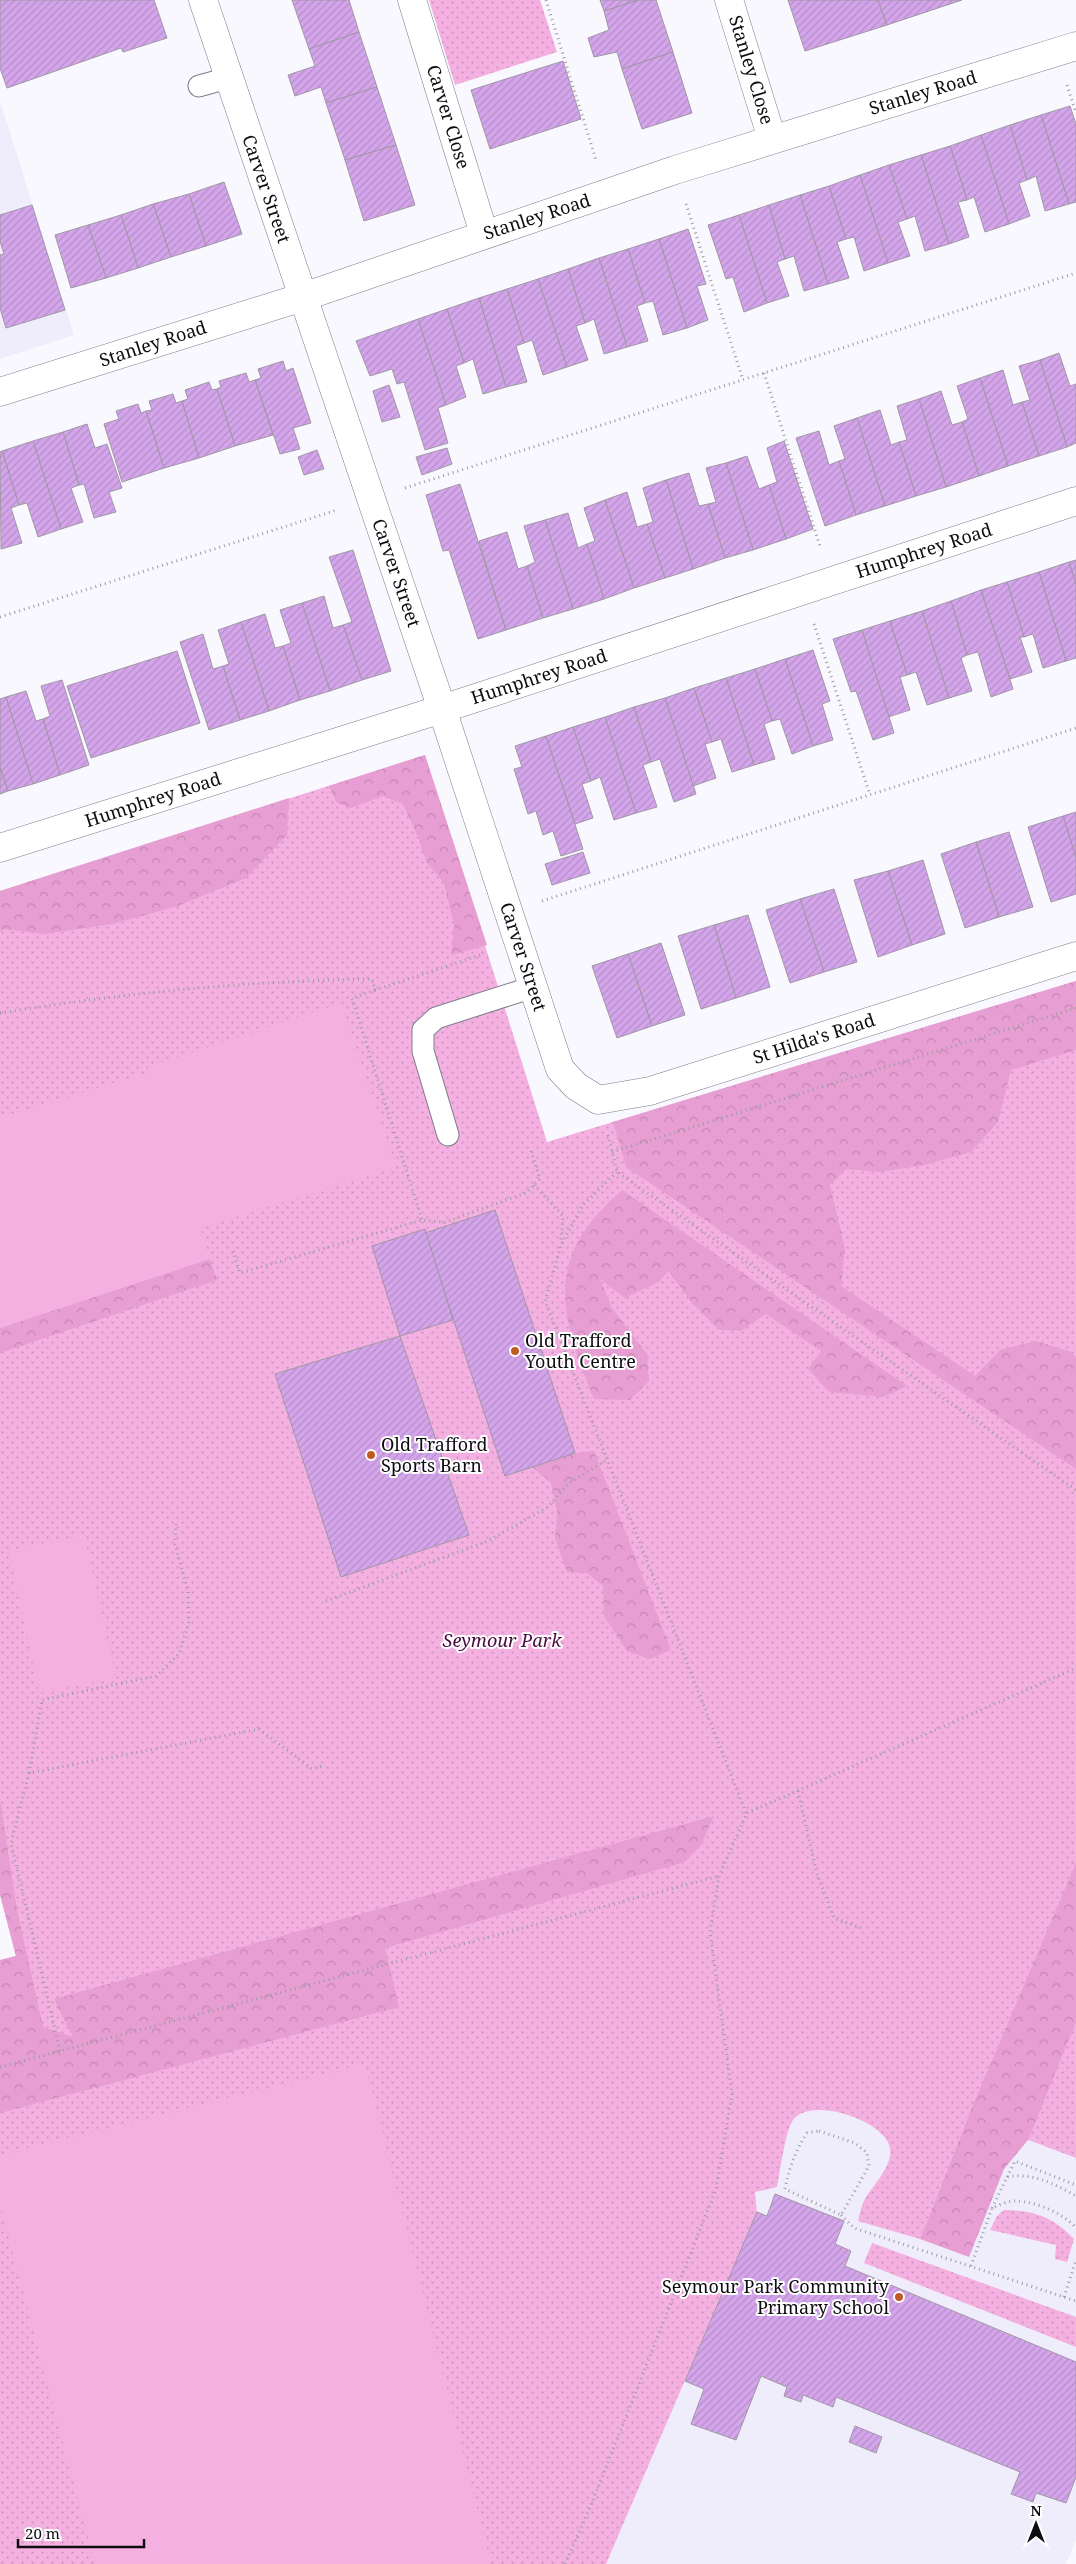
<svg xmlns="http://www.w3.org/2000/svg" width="1076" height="2564" font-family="'Noto Serif',serif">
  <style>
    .built { fill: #efedfc }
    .grass { fill: url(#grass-dots) }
    .forest { fill: url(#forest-crowns) }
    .pitch { fill: #f3b0e0 }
    .building { fill: url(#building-hatch); stroke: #a097a4 }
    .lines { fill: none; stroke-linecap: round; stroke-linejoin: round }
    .service-casing { stroke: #7d7c8a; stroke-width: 23 }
    .minor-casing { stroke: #7d7c8a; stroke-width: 29 }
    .path { stroke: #9d9ca2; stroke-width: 3; stroke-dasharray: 1 4; stroke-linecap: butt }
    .service { stroke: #fff; stroke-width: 21 }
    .minor { stroke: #fff; stroke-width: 28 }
    .poi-dot { fill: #be5b24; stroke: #fff; stroke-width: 2 }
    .labels { text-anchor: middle; stroke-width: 4; stroke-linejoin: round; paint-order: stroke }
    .street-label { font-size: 18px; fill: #0d0c11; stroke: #fff }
    .poi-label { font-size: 18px; fill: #0d0c11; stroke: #fff; text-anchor: start }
    .park-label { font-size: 18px; font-style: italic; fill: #4a0a3e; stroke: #fff }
  </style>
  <defs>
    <pattern id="grass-dots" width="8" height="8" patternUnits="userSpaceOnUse" patternTransform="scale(1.25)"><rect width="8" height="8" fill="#f3b0e0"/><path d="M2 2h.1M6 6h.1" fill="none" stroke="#cf96bf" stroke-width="1.8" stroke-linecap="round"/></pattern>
    <pattern id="forest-crowns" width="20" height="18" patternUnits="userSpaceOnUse" patternTransform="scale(1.25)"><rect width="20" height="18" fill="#e79ed3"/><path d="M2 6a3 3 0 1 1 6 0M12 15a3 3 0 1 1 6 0" fill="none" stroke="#c587b4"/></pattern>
    <pattern id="building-hatch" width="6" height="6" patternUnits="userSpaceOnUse" patternTransform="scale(1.25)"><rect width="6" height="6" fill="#d4a5eb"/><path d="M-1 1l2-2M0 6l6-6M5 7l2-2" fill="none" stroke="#b58dc8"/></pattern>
  </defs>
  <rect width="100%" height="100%" fill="#f9f8ff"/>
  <g class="built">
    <polygon points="0,101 74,335 0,359"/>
    <polygon points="810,2057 1076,2158 1076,2540 1066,2564 606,2564 757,2213 740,2082"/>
  </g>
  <g class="grass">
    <polygon points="429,0 540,0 557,52 455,85"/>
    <path d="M 425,755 L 547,1142 L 1076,981 L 1076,2158 L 968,2117 L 920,2239 L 858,2221 C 860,2214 861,2206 865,2199 C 873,2185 893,2166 890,2148 C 886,2121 811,2095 793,2120 C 785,2132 780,2172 777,2187 L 755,2192 L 757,2213 L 606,2564 L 0,2564 L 0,1960 L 16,1956 L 0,1894 L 0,891 Z"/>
    <path d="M 1004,2210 C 1033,2210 1054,2217 1074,2239 L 1067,2262 L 1055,2259 L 1056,2245 L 990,2230 L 997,2216 Z"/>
    <polygon points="872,2243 1076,2317 1076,2347 864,2263"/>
  </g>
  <g class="forest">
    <polygon points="425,755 487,945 451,955 454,925 444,883 427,863 418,837 403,804 383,796 351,808 337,803 329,786"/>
    <polygon points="289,798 287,835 246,878 178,906 113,924 44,934 4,929 0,931 0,891"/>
    <polygon points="1076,981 1076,1050 1011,1070 998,1122 971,1152 924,1165 880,1172 846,1169 830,1185 845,1249 841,1286 975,1376 1000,1350 1036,1341 1071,1352 1076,1357 1076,1469 626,1167 613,1122"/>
    <path d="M 622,1190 L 907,1386 L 883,1397 L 829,1392 L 808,1369 L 821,1351 L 766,1314 L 741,1331 L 719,1330 L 693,1304 L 668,1271 L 660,1281 L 625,1298 L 600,1279 L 612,1308 L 647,1354 L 649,1381 L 630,1400 L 594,1399 C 559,1312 543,1259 622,1190 Z"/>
    <polygon points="210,1259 217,1280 0,1353 0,1328"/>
    <polygon points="594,1451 671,1650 650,1659 627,1651 604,1616 603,1586 587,1573 567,1572 555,1538 557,1511 551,1483 532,1467 575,1453"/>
    <polygon points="0,1799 17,1910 43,2027 73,2037 54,1999 714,1816 701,1845 685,1862 385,1948 399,2007 0,2113 0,1960 16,1956 0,1895"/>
    <polygon points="1076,1863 1076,2022 1028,2140 1004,2169 969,2257 920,2239 968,2117"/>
  </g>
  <g class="pitch">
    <polygon points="341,1003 396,1167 201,1228 210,1259 0,1328 0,1118 149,1072 148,1067"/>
    <polygon points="84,1535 116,1678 39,1693 9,1551"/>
    <polygon points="365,2064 491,2564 95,2564 0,2204 0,2155"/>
  </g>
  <g class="building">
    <polygon points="0,0 154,0 167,38 123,52 121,48 7,88 0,68"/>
    <polygon points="292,0 349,0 359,32 309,49"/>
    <polygon points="600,0 639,0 604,11"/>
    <polygon points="639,0 656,0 673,52 622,69 617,52 594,57 588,38 609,30 604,11"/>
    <polygon points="788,0 878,0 887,25 805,51"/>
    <polygon points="878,0 962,0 887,25"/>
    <polygon points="359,32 377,87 326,103 321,87 295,96 288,75 315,66 309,49"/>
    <polygon points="673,52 692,113 642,129 622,69"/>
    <polygon points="563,61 581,119 490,149 471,90"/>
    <polygon points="377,87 396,145 345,160 326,103"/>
    <polygon points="1070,106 1076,124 1076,202 1069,204 1041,115"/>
    <polygon points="1041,115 1069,204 1045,211 1036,176 1027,180 1010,125"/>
    <polygon points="1010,125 1027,180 1019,183 1030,216 1009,224 981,135"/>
    <polygon points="981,135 1009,224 985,232 974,197 967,200 950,146"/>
    <polygon points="396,145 415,205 364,221 345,160"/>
    <polygon points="950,146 967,200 958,202 969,237 949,244 921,155"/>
    <polygon points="921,155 949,244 925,251 915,216 907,219 889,165"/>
    <polygon points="889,165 907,219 898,222 910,256 888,263 860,175"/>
    <polygon points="860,175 888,263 864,271 854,237 846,239 829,186"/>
    <polygon points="224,182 242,234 206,246 189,194"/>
    <polygon points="829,186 846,239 837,242 849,278 828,284 800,195"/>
    <polygon points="189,194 206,246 171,257 153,204"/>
    <polygon points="800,195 828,284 804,291 794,256 785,259 769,205"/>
    <polygon points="153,204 171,257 138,268 121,215"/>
    <polygon points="32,205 65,310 6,328 0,308 0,255 4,254 0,241 0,215"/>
    <polygon points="769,205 785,259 777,262 789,296 767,303 739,215"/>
    <polygon points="121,215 138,268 106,278 88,225"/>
    <polygon points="739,215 767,303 744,312 733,277 726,279 708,225"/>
    <polygon points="88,225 106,278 71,288 55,235"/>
    <polygon points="688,229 706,284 697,286 708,320 687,328 659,239"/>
    <polygon points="659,239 687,328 663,335 653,301 645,303 628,249"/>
    <polygon points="628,249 645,303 637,306 648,341 627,347 599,258"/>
    <polygon points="599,258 627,347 604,354 594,319 585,323 568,269"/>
    <polygon points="568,269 585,323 576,326 588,360 567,367 538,279"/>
    <polygon points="538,279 567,367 543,375 532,340 524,343 507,289"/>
    <polygon points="507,289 524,343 516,346 527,382 506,387 479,298"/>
    <polygon points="479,298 506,387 483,394 473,359 464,363 447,309"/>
    <polygon points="447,309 464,363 456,366 466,397 446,405 418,319"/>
    <polygon points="418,319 446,405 438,408 448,443 425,450 404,382 397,384 392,369 370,376 356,341"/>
    <polygon points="1059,353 1070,386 1076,384 1076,443 1067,447 1040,360"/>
    <polygon points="1040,360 1067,447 1039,456 1022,402 1030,400 1019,366"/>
    <polygon points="283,361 286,371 293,368 311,423 293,428 300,449 280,454 255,380 261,378 258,369"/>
    <polygon points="1003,370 1013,405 1022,402 1039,456 1008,466 980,378"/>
    <polygon points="246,373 249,382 255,380 273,435 235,446 217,389 221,387 219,381"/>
    <polygon points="980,378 1008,466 979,476 962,422 968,419 957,386"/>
    <polygon points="209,382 212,390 217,389 235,446 199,458 182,401 188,399 185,390"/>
    <polygon points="389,385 400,417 382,422 373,391"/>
    <polygon points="941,391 952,425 962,422 979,476 946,487 919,399"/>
    <polygon points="173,394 176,403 182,401 199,458 164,468 146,411 152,410 149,401"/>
    <polygon points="919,399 946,487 916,496 899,442 907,440 897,406"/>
    <polygon points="138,404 141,413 146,411 164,468 122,482 104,424 119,419 116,411"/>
    <polygon points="880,410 891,445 899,442 916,496 885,506 857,418"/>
    <polygon points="857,418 885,506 856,515 839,461 845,459 834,426"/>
    <polygon points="87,424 95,448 107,444 122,488 109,492 116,512 94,518 84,484 79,485 63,432"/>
    <polygon points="819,431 829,465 839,461 856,515 825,526 796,438"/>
    <polygon points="63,432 79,485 71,488 83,522 61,529 33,441"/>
    <polygon points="33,441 61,529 38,537 27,503 19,505 2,451"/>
    <polygon points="784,441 813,529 786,539 769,485 777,482 767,448"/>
    <polygon points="447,448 452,464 422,475 416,457"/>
    <polygon points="317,450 324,469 304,475 298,457"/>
    <polygon points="2,451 19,505 11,508 22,543 1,549 0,452"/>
    <polygon points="747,456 759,489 769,485 786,539 753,550 726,463"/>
    <polygon points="726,463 753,550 725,558 708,504 716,502 706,468"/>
    <polygon points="689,473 699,506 708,504 725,558 693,569 666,480"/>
    <polygon points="666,480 693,569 665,578 647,524 653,522 643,488"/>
    <polygon points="460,484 506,630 478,639 449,550 443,551 426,495"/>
    <polygon points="627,492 637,527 647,524 665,578 634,588 605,500"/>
    <polygon points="605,500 634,588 604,599 587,544 595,541 584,508"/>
    <polygon points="568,513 578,548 587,544 604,599 573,609 545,520"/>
    <polygon points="545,520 573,609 543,618 527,566 535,562 524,526"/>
    <polygon points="507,532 518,569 527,566 543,618 506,630 479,541"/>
    <polygon points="353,550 391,671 362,680 343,625 352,622 329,557"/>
    <polygon points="1076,560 1076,585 1069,562"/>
    <polygon points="1069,562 1076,585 1076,658 1066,661 1039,572"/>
    <polygon points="1039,572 1066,661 1043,668 1033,634 1024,637 1007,582"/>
    <polygon points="1007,582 1024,637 1020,637 1032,672 1010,679 981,590"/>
    <polygon points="981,590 1013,689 991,697 978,652 967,655 951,601"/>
    <polygon points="324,596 333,628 343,625 362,680 330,691 302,603"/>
    <polygon points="951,601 967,655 961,658 972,691 949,698 922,611"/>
    <polygon points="302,603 330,691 300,700 283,646 291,643 280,610"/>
    <polygon points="922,611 949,698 927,705 916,672 907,675 890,621"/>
    <polygon points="265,614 275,648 283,646 300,700 269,711 241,622"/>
    <polygon points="890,621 907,675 900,677 910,710 888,717 862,630"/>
    <polygon points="241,622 269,711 240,720 223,666 229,664 218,630"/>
    <polygon points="862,630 894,733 873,740 856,691 851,692 833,639"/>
    <polygon points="203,634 213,669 223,666 240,720 209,730 180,642"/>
    <polygon points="813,650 830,701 822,704 833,740 813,746 785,659"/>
    <polygon points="177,651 200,723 91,758 67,686"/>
    <polygon points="785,659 813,746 792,754 780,719 772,721 755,669"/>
    <polygon points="755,669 772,721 764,724 775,759 754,765 726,678"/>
    <polygon points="726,678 754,765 732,772 721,739 712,742 694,688"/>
    <polygon points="62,680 89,765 60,775 43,719 50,716 41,686"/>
    <polygon points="694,688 712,742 705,744 716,778 693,786 665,698"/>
    <polygon points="26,691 36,721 43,719 60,775 33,784 6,697"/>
    <polygon points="6,697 33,784 8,791 0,767 0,699"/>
    <polygon points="665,698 696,794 674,802 660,759 651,762 634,707"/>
    <polygon points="634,707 651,762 643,765 657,807 636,813 605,717"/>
    <polygon points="605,717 636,813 614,820 600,777 591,781 573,727"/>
    <polygon points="573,727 591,781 582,784 593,818 575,824 546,736"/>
    <polygon points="546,736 583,849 561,856 553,831 543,835 536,811 528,814 514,769 522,767 515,746"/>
    <polygon points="0,767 8,791 0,794"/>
    <polygon points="1076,812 1076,858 1063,816"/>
    <polygon points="1063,816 1076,858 1076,894 1051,902 1028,827"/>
    <polygon points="1009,832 1033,907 999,917 976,842"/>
    <polygon points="976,842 999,917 965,928 941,854"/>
    <polygon points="583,852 590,873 552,885 545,864"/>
    <polygon points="923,860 945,934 912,945 888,871"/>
    <polygon points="888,871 912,945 878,957 854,880"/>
    <polygon points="834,889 857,962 824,972 800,899"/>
    <polygon points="800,899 824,972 790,983 766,910"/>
    <polygon points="748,915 770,987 736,998 714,925"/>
    <polygon points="714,925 736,998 701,1009 678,936"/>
    <polygon points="661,943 685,1015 652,1026 628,954"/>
    <polygon points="628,954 652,1026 617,1038 592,966"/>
    <polygon points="495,1210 575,1453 505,1476 425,1233"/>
    <polygon points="425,1229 453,1320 400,1336 372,1246"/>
    <polygon points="400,1336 469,1535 341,1577 275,1374"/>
    <polygon points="775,2194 844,2221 835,2244 851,2251 845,2266 1076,2362 1076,2477 1066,2503 1036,2493 1033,2502 1011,2494 1020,2472 836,2397 833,2407 803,2395 801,2402 784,2396 787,2387 761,2376 736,2440 691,2424 704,2389 685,2381 757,2212 767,2216"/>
    <polygon points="855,2426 882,2437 876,2453 849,2442"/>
  </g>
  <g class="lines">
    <defs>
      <g id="service">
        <polyline points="199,86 228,78"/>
        <polyline points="448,1135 423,1051 423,1030 436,1018 533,987"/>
      </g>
      <g id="minor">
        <polyline points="203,0 442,709 560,1069 576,1086 598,1100 650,1091 1076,956"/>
        <polyline points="412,0 484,234"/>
        <polyline points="729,0 772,139"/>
        <polyline points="0,392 303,297 675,170 1076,46"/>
        <polyline points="0,848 442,709 1076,501"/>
      </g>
    </defs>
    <use href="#service" class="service-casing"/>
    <use href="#minor" class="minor-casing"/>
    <g class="path">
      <polyline points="546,0 596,160"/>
      <polyline points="1067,85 1076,113"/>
      <polyline points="686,204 743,380"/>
      <polyline points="764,373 820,546"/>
      <polyline points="405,488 1076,273"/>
      <polyline points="0,617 337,510"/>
      <polyline points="814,624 870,795"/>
      <polyline points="542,901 1076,728"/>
      <polyline points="375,990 352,998 422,1220"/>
      <path d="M 0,1013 C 125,993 245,981 372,979 L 375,990 L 484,954"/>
      <polyline points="608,1135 617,1172 1076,1490"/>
      <polyline points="612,1152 1076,1008"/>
      <polyline points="617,1172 583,1205 561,1245 545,1301 746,1813"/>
      <polyline points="534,1185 563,1216 561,1241"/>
      <polyline points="233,1251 240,1273 422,1220 445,1222 526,1193 540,1179 530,1148"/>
      <polyline points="326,1601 488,1541 548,1507 569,1483 607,1460"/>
      <polyline points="29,1773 42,1700 156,1676 179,1654 189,1622 188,1591 175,1544 176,1524"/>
      <polyline points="798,1791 817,1874 834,1918 861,1928"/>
      <polyline points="60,2051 11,1843 29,1773 259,1729 312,1769 323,1766"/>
      <polyline points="0,2067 719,1876"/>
      <path d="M 819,2131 L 855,2143 L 867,2153 L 869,2166 L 841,2215 L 785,2189 C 789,2168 795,2152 807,2133 Z"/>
      <polyline points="1007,2177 1015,2161 1076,2185"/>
      <path d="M 992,2208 L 1007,2177 C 1032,2172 1055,2184 1076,2196"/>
      <polyline points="841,2215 854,2228 1076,2301"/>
      <path d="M 971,2266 L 992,2208 C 999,2205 1008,2201 1015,2201 C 1035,2201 1063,2213 1076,2228"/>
      <polyline points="1064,2297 1076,2260"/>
      <polyline points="565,2564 591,2505 716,2189 732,2094 710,1932 719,1876 747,1813 1076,1668"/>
    </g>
    <use href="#service" class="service"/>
    <use href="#minor" class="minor"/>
  </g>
  <g class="poi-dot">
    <circle cx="515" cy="1351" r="5"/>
    <circle cx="371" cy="1455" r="5"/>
    <circle cx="899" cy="2297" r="5"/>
  </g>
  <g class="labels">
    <g class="street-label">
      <text transform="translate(751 70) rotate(73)" y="6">Stanley Close</text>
      <text transform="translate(923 93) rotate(-17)" y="6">Stanley Road</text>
      <text transform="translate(448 117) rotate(73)" y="6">Carver Close</text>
      <text transform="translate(266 189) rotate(71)" y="6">Carver Street</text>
      <text transform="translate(537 217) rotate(-18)" y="6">Stanley Road</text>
      <text transform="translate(153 344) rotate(-18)" y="6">Stanley Road</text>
      <text transform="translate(924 551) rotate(-18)" y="6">Humphrey Road</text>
      <text transform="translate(396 573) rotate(71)" y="6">Carver Street</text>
      <text transform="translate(539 677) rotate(-18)" y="6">Humphrey Road</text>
      <text transform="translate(153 800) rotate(-18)" y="6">Humphrey Road</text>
      <text transform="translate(523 957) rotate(72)" y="6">Carver Street</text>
      <text transform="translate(814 1039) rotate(-18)" y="6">St Hilda's Road</text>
    </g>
    <g class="poi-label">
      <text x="525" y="1347">Old Trafford<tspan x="525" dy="21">Youth Centre</tspan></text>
      <text x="381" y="1451">Old Trafford<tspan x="381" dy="21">Sports Barn</tspan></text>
      <text x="889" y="2293" text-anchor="end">Seymour Park Community<tspan x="889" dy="21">Primary School</tspan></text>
    </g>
    <g class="park-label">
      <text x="502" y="1647">Seymour Park</text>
    </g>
  </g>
  <g transform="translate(1036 2524)" stroke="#ffffff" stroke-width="4" paint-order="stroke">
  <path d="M0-4L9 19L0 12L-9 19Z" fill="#0d0c11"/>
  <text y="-8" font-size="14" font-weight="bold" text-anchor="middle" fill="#0d0c11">N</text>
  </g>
  <path d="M18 2539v8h126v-8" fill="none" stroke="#0d0c11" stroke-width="2.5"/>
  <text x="25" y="2539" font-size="15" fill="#0d0c11" stroke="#ffffff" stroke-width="4" paint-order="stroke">20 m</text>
</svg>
